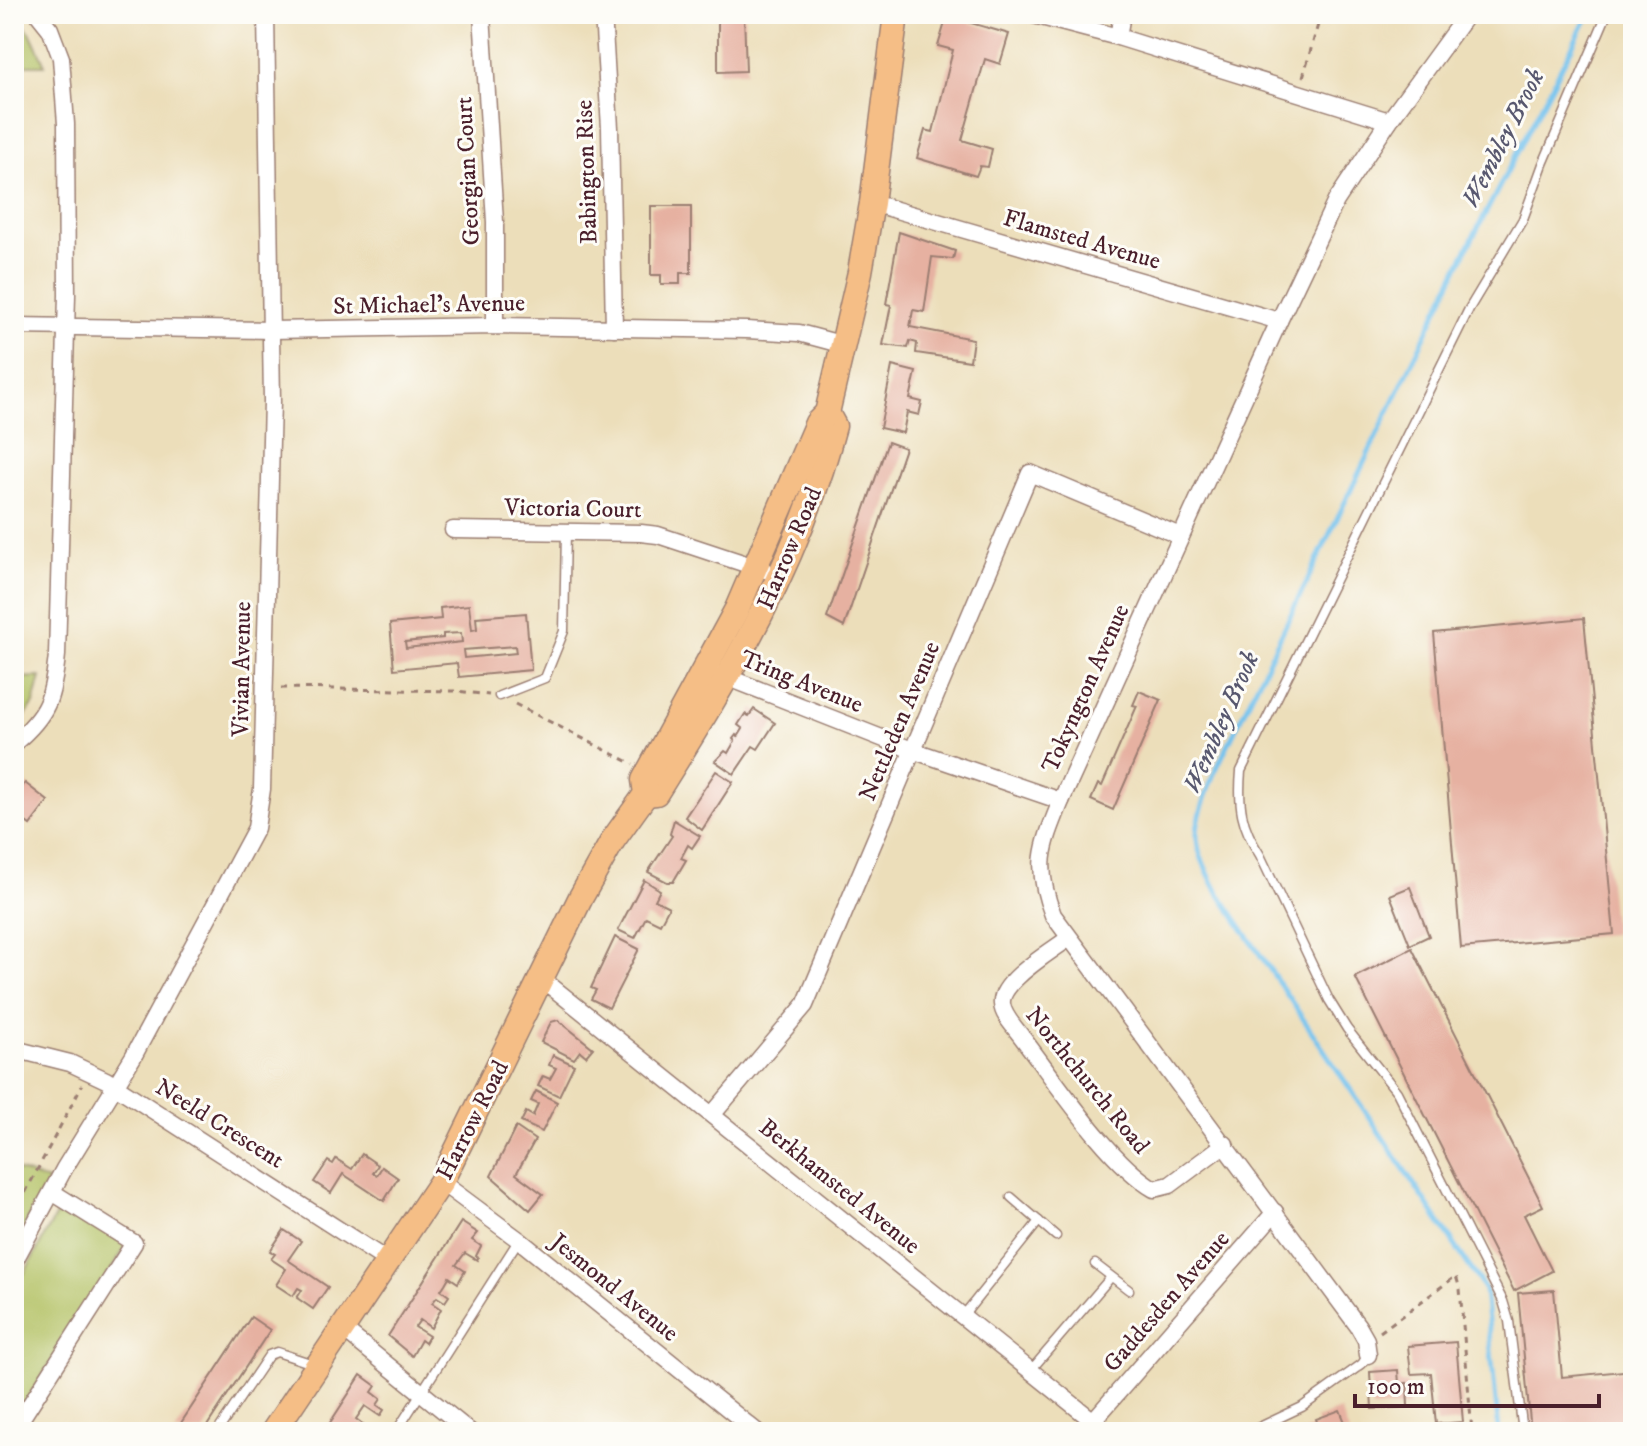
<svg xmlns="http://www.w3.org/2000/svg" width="1647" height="1446" font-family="'IM FELL DW Pica',serif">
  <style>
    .green { fill: #b2c164; stroke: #7e7048; stroke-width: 2 }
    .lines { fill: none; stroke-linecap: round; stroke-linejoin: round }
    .stream { stroke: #73c2ee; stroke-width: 5 }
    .building { fill: #e6b1a1; fill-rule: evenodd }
    .lane-casing { stroke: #9b7e72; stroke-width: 11 }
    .street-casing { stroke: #9b7e72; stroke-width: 19 }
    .primary-casing { stroke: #9b7e72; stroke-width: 27 }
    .path { stroke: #9b7e72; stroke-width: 3; stroke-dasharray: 6 6; stroke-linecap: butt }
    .lane { stroke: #fff; stroke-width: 8 }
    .street { stroke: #fff; stroke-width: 16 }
    .primary { stroke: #f5be86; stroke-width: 24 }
    .labels { text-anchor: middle; stroke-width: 6; stroke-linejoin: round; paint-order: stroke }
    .street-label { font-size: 24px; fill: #4a1f2b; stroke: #fdfcf7 }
    .water-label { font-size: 26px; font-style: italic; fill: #58586f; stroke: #fdfcf7 }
  </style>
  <rect width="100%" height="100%" fill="#fdfcf7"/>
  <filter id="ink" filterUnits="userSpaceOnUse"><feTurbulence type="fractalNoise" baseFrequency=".0125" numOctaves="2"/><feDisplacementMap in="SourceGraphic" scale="16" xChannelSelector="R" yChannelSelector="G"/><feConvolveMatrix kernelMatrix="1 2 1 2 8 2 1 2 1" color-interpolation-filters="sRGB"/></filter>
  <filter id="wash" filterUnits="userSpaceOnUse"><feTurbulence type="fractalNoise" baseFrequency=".006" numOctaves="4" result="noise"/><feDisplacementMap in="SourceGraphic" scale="32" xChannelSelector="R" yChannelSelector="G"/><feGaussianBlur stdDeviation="1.8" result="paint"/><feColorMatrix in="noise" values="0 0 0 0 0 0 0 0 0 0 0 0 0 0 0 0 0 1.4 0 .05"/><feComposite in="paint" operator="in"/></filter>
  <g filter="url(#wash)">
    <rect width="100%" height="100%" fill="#ecdeba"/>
    <g class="green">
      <polygon points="14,16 30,32 45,65 19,65 18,68 14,68"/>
      <polygon points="41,677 34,704 14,731 14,678"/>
      <polygon points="14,1169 48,1181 14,1246"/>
      <polygon points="62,1204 127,1245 14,1420 14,1292"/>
    </g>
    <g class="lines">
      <path class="stream" d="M 1499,1432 L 1485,1290 L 1216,889 C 1188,835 1194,831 1213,776 L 1466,251 L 1589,14"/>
    </g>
    <g id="blocks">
      <g class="building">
        <polygon points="718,14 744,14 746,71 718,72"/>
        <polygon points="947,16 1009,34 1000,64 985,59 962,140 992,149 988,167 980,166 976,176 917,158 925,130 933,132 953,50 938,46"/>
        <polygon points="651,206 691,206 691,273 680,273 680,284 661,284 661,275 651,275"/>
        <polygon points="899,232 955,251 953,259 932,257 924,312 913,310 910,327 973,339 970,361 916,353 917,343 910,341 908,348 883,345 891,305 886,304"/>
        <polygon points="892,366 916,372 910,399 922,402 919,415 907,412 903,433 880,428"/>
        <polygon points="888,442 905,448 844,627 827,618"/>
        <path d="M 469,605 L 472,630 L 477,629 L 476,617 L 526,613 L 531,670 L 459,677 L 457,663 L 394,669 L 390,624 L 441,619 L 440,608 ZM 461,633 L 462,642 L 406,648 L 405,642 L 443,638 L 443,634 ZM 515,646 L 516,653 L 464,658 L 463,650 Z"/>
        <polygon points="1584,618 1614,934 1461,948 1434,633"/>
        <polygon points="1139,691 1161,700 1113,810 1091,800 1098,784 1102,786 1137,706 1133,705"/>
        <polygon points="754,709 775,723 758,749 753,746 734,774 715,761 725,751 728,753 735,741 733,739 736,735 738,737 743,729 738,725 745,714 749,716"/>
        <polygon points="716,771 733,782 702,830 685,817"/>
        <polygon points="25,783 48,801 30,825 14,813 14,798"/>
        <polygon points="674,820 700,836 692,848 688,845 681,858 686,860 673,882 667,882 648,872 672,836 670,834"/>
        <polygon points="644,880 660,890 655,900 669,907 660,924 646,917 635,938 618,930"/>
        <polygon points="1410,887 1429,936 1410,945 1390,895"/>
        <polygon points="615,937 639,949 609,1008 591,999 596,990 591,988"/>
        <polygon points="1412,948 1543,1206 1524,1215 1552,1271 1514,1291 1355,977"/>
        <polygon points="558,1020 593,1048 586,1056 580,1051 574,1059 541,1042 551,1022"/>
        <polygon points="553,1055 574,1065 559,1096 538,1086 543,1076 550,1079 556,1068 549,1065"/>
        <polygon points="536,1091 557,1102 542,1132 521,1122 526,1112 533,1116 538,1104 531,1101"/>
        <polygon points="516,1127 535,1140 516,1174 543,1194 530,1210 491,1176"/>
        <polygon points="362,1154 378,1165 373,1173 377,1175 382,1167 398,1178 384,1201 343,1174 331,1193 314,1182 328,1161 333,1164 336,1159 352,1169"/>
        <polygon points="461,1222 478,1233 472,1240 481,1246 476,1256 478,1258 477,1260 465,1253 456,1265 465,1271 458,1283 449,1277 445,1284 441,1290 449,1296 445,1302 437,1297 432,1303 441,1309 431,1328 420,1320 415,1327 429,1336 425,1343 421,1340 412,1356 388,1336"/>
        <polygon points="284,1230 301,1241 288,1260 328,1287 313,1309 297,1298 302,1290 298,1288 293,1296 276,1285 286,1269 271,1259 275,1254 270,1251"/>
        <polygon points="1554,1290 1562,1377 1633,1370 1633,1432 1531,1432 1518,1293"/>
        <polygon points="251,1317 270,1330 203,1432 175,1432"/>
        <polygon points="1456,1342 1463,1422 1436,1424 1431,1373 1411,1374 1408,1346"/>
        <polygon points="1398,1370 1399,1384 1407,1383 1408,1407 1372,1409 1370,1372"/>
        <polygon points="361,1375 376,1386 372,1392 381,1399 377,1405 384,1410 380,1416 365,1406 356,1419 364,1425 360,1432 324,1432"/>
        <polygon points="1340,1410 1349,1432 1302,1432 1318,1425 1316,1419"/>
      </g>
    </g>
  </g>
  <g filter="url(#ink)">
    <use href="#blocks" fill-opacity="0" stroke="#9b7e72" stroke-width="2"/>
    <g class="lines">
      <defs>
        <g id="lane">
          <polyline points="499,696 545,678 564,631 566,532"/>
          <polyline points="1011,1197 1056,1236"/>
          <polyline points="1095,1264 1129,1290"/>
          <polyline points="963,1316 1039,1221"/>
          <polyline points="1031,1370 1111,1277"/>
          <polyline points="217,1432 269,1355 277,1352 316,1365"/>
          <polyline points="396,1432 518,1241"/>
          <polyline points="1249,1432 1302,1407 1362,1364 1368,1355"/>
          <path d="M 1523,1432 L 1509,1321 L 1503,1301 L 1397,1092 L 1347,1029 L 1329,1000 L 1260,855 C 1241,826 1238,805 1241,771 L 1469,309 L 1523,219 L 1543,164 L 1607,14"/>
        </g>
        <g id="street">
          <polyline points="482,14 495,222 495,326"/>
          <polyline points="603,14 610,128 614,328"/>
          <polyline points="1030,14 1118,37 1389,121"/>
          <polyline points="1118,37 1122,14"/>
          <polyline points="872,203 1279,321"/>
          <polyline points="14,326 272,330 495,326 747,330 799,333 844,345"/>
          <polyline points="453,530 641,533 658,535 764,570"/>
          <polyline points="719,674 912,750 1061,801"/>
          <path d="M 14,743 C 48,715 53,697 57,655 L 67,295 L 66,124 L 61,58 L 50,29 L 38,14"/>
          <path d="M 1069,938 C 1052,951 999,982 1002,1004 C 1003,1015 1012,1024 1018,1032 C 1053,1077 1107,1161 1154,1189 L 1170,1185 L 1225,1144"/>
          <polyline points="542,979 1107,1432"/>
          <polyline points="14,1049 70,1063 106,1080 389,1262"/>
          <polyline points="712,1115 805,1005 1030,473 1180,536"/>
          <polyline points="441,1182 519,1240 757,1432"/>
          <polyline points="14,1262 64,1169 133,1057 256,828 262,789 272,401 266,14"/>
          <polyline points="344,1330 470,1432"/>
          <path d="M 1368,1355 L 1366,1340 L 1358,1326 L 1053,915 C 1034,866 1042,848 1061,801 L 1279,321 L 1336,201 L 1389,121 L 1467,14"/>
          <polyline points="1093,1421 1275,1212"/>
          <polyline points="14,1430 134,1243 52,1192"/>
        </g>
        <g id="primary">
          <path d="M 646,794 L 656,793 C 731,674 798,564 834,426 L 827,413"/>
          <polyline points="273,1432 441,1182 581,897 613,840 646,794 644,780 737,609 817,423 827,413 860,272 872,203 896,14"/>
        </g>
      </defs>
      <use href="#lane" class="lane-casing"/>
      <use href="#street" class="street-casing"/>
      <use href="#primary" class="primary-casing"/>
      <g class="path">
        <polyline points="1303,77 1321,14"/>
        <polyline points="281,688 456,691 489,695"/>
        <polyline points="515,704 633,764"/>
        <polyline points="14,1214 82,1085"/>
        <polyline points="1380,1332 1456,1276 1460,1289 1472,1432"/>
      </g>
      <use href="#lane" class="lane"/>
      <use href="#street" class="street"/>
      <use href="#primary" class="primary"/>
    </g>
  </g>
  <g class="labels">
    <g class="street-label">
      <text transform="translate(467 171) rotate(-93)" y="8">Georgian Court</text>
      <text transform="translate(586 172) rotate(-92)" y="8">Babington Rise</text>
      <text transform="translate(1082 239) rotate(16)" y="8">Flamsted Avenue</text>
      <text transform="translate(429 304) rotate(-1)" y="8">St Michael's Avenue</text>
      <text transform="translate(573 508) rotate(1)" y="8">Victoria Court</text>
      <text transform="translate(789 548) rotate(-67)" y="8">Harrow Road</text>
      <text transform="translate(241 669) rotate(-89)" y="8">Vivian Avenue</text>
      <text transform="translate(802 681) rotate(22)" y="8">Tring Avenue</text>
      <text transform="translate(1085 688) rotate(-66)" y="8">Tokyngton Avenue</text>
      <text transform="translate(899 721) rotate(-67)" y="8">Nettleden Avenue</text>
      <text transform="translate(1088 1080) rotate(51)" y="8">Northchurch Road</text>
      <text transform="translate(472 1120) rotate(-63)" y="8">Harrow Road</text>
      <text transform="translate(220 1123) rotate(32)" y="8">Neeld Crescent</text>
      <text transform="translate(840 1186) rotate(39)" y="8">Berkhamsted Avenue</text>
      <text transform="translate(615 1287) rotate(39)" y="8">Jesmond Avenue</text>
      <text transform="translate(1166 1301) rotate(-49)" y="8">Gaddesden Avenue</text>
    </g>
    <g class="water-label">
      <text transform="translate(1502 138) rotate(-63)" y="9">Wembley Brook</text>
      <text transform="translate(1220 722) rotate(-66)" y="9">Wembley Brook</text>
    </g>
  </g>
  <rect width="1647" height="1446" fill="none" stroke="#fdfcf7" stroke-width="48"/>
  <path d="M1355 1394v12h244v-12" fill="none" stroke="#4a1f2b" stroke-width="4"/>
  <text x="1367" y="1394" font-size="24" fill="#4a1f2b" stroke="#fdfcf7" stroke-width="6" paint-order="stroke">100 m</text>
</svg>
